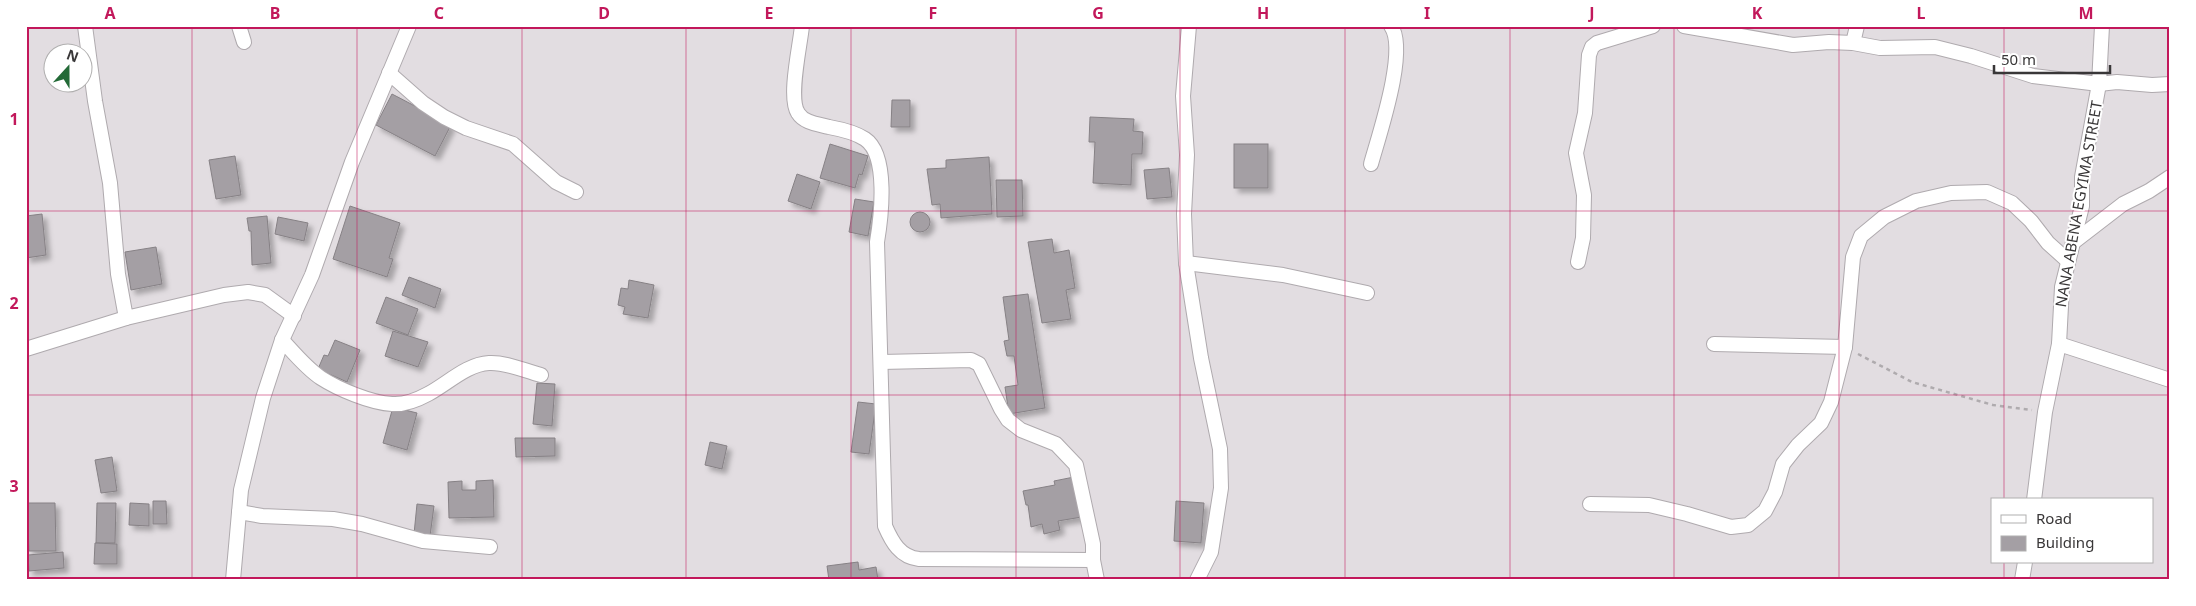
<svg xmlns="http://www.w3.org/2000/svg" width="2196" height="606" font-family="'Noto Sans',sans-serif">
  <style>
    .building { fill: #a49fa4; stroke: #868185; filter: url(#shadow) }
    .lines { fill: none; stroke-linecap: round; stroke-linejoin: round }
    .minor-casing { stroke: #afaaae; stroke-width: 16 }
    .path { stroke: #afabae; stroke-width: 2.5; stroke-dasharray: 4 4; stroke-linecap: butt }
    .minor { stroke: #fff; stroke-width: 14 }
    .grid { fill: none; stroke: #c2185b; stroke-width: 1; stroke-opacity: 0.55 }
    .labels { text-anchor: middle; stroke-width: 4; stroke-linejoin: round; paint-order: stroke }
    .street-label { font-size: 15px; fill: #393738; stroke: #fff }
    .neatline { fill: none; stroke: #c2185b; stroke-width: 2 }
    .grid-label { font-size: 16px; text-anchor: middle; font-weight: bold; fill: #c2185b }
  </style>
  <defs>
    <filter id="shadow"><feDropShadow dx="4.5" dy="4.5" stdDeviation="2.5" flood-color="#0004"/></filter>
  </defs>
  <rect width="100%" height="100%" fill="#e2dde1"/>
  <g class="building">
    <polygon points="392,94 451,125 435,156 376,125"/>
    <polygon points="892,100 910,100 910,127 891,127"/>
    <polygon points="1090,117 1134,119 1133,131 1143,132 1142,154 1132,154 1131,185 1093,183 1095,142 1089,142"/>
    <polygon points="830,144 868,156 862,175 859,174 855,188 820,178"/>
    <rect x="1234" y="144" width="34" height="44"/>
    <polygon points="235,156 241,195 216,199 209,160"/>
    <polygon points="989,157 992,214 941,218 940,204 932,205 927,169 946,168 946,160"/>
    <polygon points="1169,168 1172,197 1147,199 1144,170"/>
    <polygon points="797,174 820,182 811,209 788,201"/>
    <polygon points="996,180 1022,180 1023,216 997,217"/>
    <polygon points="855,199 874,202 868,236 849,232"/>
    <polygon points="350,206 400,223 389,258 393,259 387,277 333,259"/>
    <circle cx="920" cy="222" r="10"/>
    <polygon points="42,214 46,255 26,258 26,216"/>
    <polygon points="267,216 271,263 252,265 251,231 249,231 247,218"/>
    <polygon points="278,217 308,223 304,241 275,234"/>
    <polygon points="1052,239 1054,253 1069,250 1075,288 1066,290 1071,319 1042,323 1028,242"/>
    <polygon points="156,247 162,284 131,290 125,252"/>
    <polygon points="409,277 441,289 435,308 402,295"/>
    <polygon points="629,280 654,285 648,318 623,314 625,307 618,305 621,288 628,289"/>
    <polygon points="1028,294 1045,408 1009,414 1005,387 1018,385 1014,356 1007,356 1004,341 1009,340 1003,297"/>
    <polygon points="386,297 418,309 408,335 376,323"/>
    <polygon points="393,331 428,342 418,367 385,356"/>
    <polygon points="335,340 360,350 347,382 318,369 324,355 328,356"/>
    <polygon points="537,383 555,384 552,426 533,424"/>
    <polygon points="858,402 876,404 869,454 851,452"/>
    <polygon points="393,407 417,413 407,450 383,443"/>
    <polygon points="515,438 555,438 555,456 516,457"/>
    <polygon points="710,442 727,446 722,469 705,465"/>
    <polygon points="112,457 117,491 101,493 95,460"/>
    <polygon points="1074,477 1082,517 1058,521 1060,530 1044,534 1042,524 1031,527 1028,505 1026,505 1023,491 1055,485 1054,481"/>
    <polygon points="493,480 494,517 449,518 448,482 462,481 462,490 476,490 476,481"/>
    <polygon points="153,501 166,501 167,524 153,524"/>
    <polygon points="1176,501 1204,503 1201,543 1174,541"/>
    <polygon points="27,503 55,503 56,551 29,551"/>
    <polygon points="97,503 116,503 115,543 96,543"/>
    <polygon points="130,503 149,504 149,526 129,525"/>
    <polygon points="417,504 434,506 430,536 414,534"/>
    <polygon points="95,543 117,544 117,564 94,564"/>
    <polygon points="63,552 64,568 29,571 28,555"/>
    <polygon points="858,562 859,570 876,567 878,580 829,580 827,566"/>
  </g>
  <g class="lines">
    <defs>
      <g id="minor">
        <polyline points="85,26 95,101 110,183 118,274 126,318 224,295 248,292 265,295 294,316"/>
        <polyline points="239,26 244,42"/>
        <path d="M 802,26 C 800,46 788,98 798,113 C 804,123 818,124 829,127 C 840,129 856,133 865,139 C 889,155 881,218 877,242 L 885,526 C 892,542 900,557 919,559 L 1093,560 L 1097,580"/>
        <polyline points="1189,26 1183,96 1187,155 1184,214 1186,263 1201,358 1220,449 1221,488 1211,552 1197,580"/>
        <polyline points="1684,26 1793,45 1829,42 1853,43 1880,48 1935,47 1971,56 2033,76 2099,84 2117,82 2152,85 2170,84"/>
        <polyline points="1853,43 1857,26"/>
        <polyline points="389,73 423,103 444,117 466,128 513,144 556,182 576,192"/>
        <path d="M 1371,164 C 1379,135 1408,50 1391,26"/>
        <polyline points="2075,241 2123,204 2149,191 2170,177"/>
        <polyline points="1578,262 1583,238 1584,195 1576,153 1585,113 1589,55 1592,47 1597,43 1653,26"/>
        <polyline points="1186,263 1283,275 1367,293"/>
        <path d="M 282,340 C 294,353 306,368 321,378 C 338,389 371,403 392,404 C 405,405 417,400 428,394 C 447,384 467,364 489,363 C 506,362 525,371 541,375"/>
        <polyline points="1714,344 1845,347"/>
        <polyline points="2059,344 2170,380"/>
        <polyline points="26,349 126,318"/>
        <polyline points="881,362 971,360 979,364 1001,409 1008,420 1021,430 1056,444 1076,465 1093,544 1093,560"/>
        <polyline points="2034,500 2045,412 2059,344 2062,287 2082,206 2082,177 2099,84 2102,26"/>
        <polyline points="1590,504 1649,505 1687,514 1731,527 1748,525 1765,511 1775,492 1783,464 1798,445 1821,423 1831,402 1845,347 1853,257 1861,236 1884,217 1916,201 1951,193 1987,192 2012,203 2031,221 2048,243 2068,261"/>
        <polyline points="239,512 262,516 333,519 362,524 423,541 490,547"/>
        <polyline points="233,580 241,490 263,398 282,340 312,275 352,162 409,26"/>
        <polyline points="2022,580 2025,562"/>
      </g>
    </defs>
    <use href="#minor" class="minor-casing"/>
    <polyline class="path" points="1858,354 1912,382 1993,405 2032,410"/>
    <use href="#minor" class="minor"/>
  </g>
  <path class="grid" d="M 192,26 L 192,580M 357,26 L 357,580M 522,26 L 522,580M 686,26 L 686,580M 851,26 L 851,580M 1016,26 L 1016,580M 1180,26 L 1180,580M 1345,26 L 1345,580M 1510,26 L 1510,580M 1674,26 L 1674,580M 1839,26 L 1839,580M 2004,26 L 2004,500M 26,211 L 2170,211M 26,395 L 2170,395M 2004,562 L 2004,580"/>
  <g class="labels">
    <g class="street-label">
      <text transform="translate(2079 204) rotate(-80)" y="5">NANA ABENA EGYIMA STREET</text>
    </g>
  </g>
  <rect width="2196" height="606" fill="none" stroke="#ffffff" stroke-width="55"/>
  <rect x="1991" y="498" width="162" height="65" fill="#ffffff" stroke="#b0afaf"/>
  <rect x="2001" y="515" width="25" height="8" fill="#ffffff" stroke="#b0afaf"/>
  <text x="2036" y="524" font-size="15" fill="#393738">Road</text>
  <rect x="2001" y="536" width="25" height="15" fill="#a49fa4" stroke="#b0afaf"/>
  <text x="2036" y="548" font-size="15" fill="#393738">Building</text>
  <g transform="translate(68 68) rotate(21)"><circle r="24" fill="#ffffff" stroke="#b0afaf"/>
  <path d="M0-4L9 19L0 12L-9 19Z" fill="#236a37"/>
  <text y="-8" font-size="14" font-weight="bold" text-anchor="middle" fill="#393738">N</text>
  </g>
  <path d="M1994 65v8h116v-8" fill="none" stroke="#393738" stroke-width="2.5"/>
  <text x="2001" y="65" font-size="15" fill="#393738" stroke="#ffffff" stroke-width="4" paint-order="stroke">50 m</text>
  <rect x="28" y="28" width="2140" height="550" class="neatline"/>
  <g class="grid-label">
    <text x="110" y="19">A</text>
    <text x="275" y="19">B</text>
    <text x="439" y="19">C</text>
    <text x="604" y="19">D</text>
    <text x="769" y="19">E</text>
    <text x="933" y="19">F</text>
    <text x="1098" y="19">G</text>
    <text x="1263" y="19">H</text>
    <text x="1427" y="19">I</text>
    <text x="1592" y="19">J</text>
    <text x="1757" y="19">K</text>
    <text x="1921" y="19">L</text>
    <text x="2086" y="19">M</text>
    <text x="14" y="125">1</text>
    <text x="14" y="309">2</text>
    <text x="14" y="492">3</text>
  </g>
</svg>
